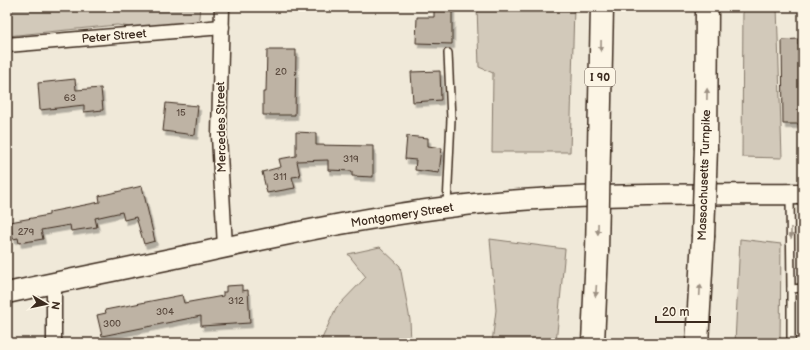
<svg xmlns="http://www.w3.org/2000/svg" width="810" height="350" font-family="'Balsamiq Sans',sans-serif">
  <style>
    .green { fill: #d2c9ba; stroke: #867a6c }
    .building { fill: #beb3a4; stroke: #3b2a1e; filter: url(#shadow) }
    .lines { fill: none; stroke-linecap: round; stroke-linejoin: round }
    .service-casing { stroke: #3b2a1e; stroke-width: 10 }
    .minor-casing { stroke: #3b2a1e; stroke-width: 17 }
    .secondary-casing { stroke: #3b2a1e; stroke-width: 23 }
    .motorway-casing { stroke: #3b2a1e; stroke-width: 25 }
    .service { stroke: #fcf5e5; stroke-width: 7 }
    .minor { stroke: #fcf5e5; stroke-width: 14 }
    .secondary { stroke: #fcf5e5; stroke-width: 20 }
    .motorway { stroke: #fcf5e5; stroke-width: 22 }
    .motorway-bridge-casing { stroke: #3b2a1e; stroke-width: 25; stroke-linecap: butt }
    .motorway-bridge { stroke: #fcf5e5; stroke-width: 22 }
    .oneway { fill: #9c9082 }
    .labels { text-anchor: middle; stroke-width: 3.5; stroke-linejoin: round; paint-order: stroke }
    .number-label { font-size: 10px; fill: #5c4c40 }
    .shield { fill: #fcf5e5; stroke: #75675a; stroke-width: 1 }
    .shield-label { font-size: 11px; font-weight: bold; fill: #3b2a1e }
    .street-label { font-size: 12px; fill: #3b2a1e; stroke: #fcf5e5 }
  </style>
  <defs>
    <filter id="shadow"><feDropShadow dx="2.5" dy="4.5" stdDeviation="0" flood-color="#0004"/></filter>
  </defs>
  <rect width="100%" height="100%" fill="#f0e9d9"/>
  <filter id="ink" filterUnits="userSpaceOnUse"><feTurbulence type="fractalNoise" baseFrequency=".025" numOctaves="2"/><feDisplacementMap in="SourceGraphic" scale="8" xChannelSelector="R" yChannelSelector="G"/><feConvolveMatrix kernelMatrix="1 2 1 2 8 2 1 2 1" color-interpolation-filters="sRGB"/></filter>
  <g filter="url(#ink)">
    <g class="green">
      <polygon points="7,7 200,7 197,37 117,25 7,36"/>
      <polygon points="477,7 574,7 570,152 492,152 493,73 479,67"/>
      <polygon points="743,7 777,7 782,158 742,157"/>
      <polygon points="490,239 565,249 556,343 492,343 496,310"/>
      <polygon points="740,239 781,244 780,343 735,343"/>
      <polygon points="380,247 400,266 410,320 411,343 320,343 336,308 366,277 348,254"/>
    </g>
    <g class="building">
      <polygon points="434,7 452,7 452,44 416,43 417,17 434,17"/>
      <polygon points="798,39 798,45 803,45 803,124 783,124 782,40"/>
      <polygon points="267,50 296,50 295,115 263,115 263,92 266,92"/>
      <polygon points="440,71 441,100 413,102 411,72"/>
      <polygon points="75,79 76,90 101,88 103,110 84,112 84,105 40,110 38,83"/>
      <polygon points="166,103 198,106 195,135 163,131"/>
      <polygon points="296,132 316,133 316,145 373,146 373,177 352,176 352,171 328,170 328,160 297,161 300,176 292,177 295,188 267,193 262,172 281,167 279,159 296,156"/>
      <polygon points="407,136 428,138 428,146 442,148 439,173 415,170 416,160 405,159"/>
      <polygon points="142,186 155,241 144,244 136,217 124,220 122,212 95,218 97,227 71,231 70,225 41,230 43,239 19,243 18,238 13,239 10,222 49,215 49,212 100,202 99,196"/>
      <polygon points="242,285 242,291 248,290 250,323 201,326 201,316 102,336 97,315 106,313 105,310 182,295 184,303 223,296 223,292 226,292 226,286"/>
    </g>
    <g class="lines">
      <defs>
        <g id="service">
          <polyline points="790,196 791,289"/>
          <polyline points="447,205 451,119 448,53"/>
          <polyline points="791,343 791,289 803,288"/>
        </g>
        <g id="minor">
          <polyline points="222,7 219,136 225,247"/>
          <polyline points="7,45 222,27"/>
          <polyline points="54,343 54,283"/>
        </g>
        <path id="secondary" d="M 7,293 C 75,278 144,265 213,250 C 302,231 393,212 484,203 C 590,193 697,195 803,194"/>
        <g id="motorway">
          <polyline points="706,147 707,7"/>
          <polyline points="599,148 602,7"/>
          <polyline points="593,343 597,252"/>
          <polyline points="697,343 703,237"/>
        </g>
      </defs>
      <use href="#service" class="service-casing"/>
      <use href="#minor" class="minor-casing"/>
      <use href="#secondary" class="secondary-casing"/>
      <use href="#motorway" class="motorway-casing"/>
      <use href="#service" class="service"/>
      <use href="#minor" class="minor"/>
      <use href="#secondary" class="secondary"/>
      <use href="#motorway" class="motorway"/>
      <defs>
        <g id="motorway-bridge">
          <polyline points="703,237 706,147"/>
          <polyline points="597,252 599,148"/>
        </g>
      </defs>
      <use href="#motorway-bridge" class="motorway-bridge-casing"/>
      <use href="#motorway-bridge" class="motorway-bridge"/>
    </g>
    <defs><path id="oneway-solid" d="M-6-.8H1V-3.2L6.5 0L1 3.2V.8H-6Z"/></defs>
    <g class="oneway">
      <use href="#oneway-solid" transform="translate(601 46) rotate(91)"/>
      <use href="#oneway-solid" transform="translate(707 94) rotate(-89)"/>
      <use href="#oneway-solid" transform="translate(598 229) rotate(91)"/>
      <use href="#oneway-solid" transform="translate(791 233) rotate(90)"/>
      <use href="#oneway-solid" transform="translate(700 290) rotate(-87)"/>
      <use href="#oneway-solid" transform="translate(596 291) rotate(94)"/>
    </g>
  </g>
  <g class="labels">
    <g class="number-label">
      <text x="281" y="75">20</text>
      <text x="70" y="101">63</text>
      <text x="181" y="116">15</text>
      <text x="351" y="162">319</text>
      <text x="280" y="180">311</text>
      <text x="26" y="235">279</text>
      <text x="236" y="304">312</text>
      <text x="165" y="315">304</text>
      <text x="112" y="327">300</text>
    </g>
    <rect class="shield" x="585" y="68" width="30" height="18" rx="3"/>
    <g class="shield-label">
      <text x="600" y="81">I 90</text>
    </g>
    <g class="street-label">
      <text transform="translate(114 36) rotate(-5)" y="4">Peter Street</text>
      <text transform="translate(221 127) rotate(-91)" y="4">Mercedes Street</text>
      <text transform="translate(704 175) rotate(-88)" y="4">Massachusetts Turnpike</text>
      <text transform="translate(402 215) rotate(-9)" y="4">Montgomery Street</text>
    </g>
  </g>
  <rect width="810" height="350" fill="none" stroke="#fcf5e5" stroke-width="24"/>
  <rect x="12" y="12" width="786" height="326" fill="none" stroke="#3b2a1e" stroke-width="1.5" filter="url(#ink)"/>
  <g transform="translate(46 304) rotate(99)" stroke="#fcf5e5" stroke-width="3" paint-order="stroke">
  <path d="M0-3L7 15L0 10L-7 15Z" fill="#3b2a1e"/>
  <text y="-6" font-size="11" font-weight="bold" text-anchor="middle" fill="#3b2a1e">N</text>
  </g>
  <path d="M656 316v6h54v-6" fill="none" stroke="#3b2a1e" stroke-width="2"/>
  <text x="662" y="316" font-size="12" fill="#3b2a1e" stroke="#fcf5e5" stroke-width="3" paint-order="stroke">20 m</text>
</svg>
